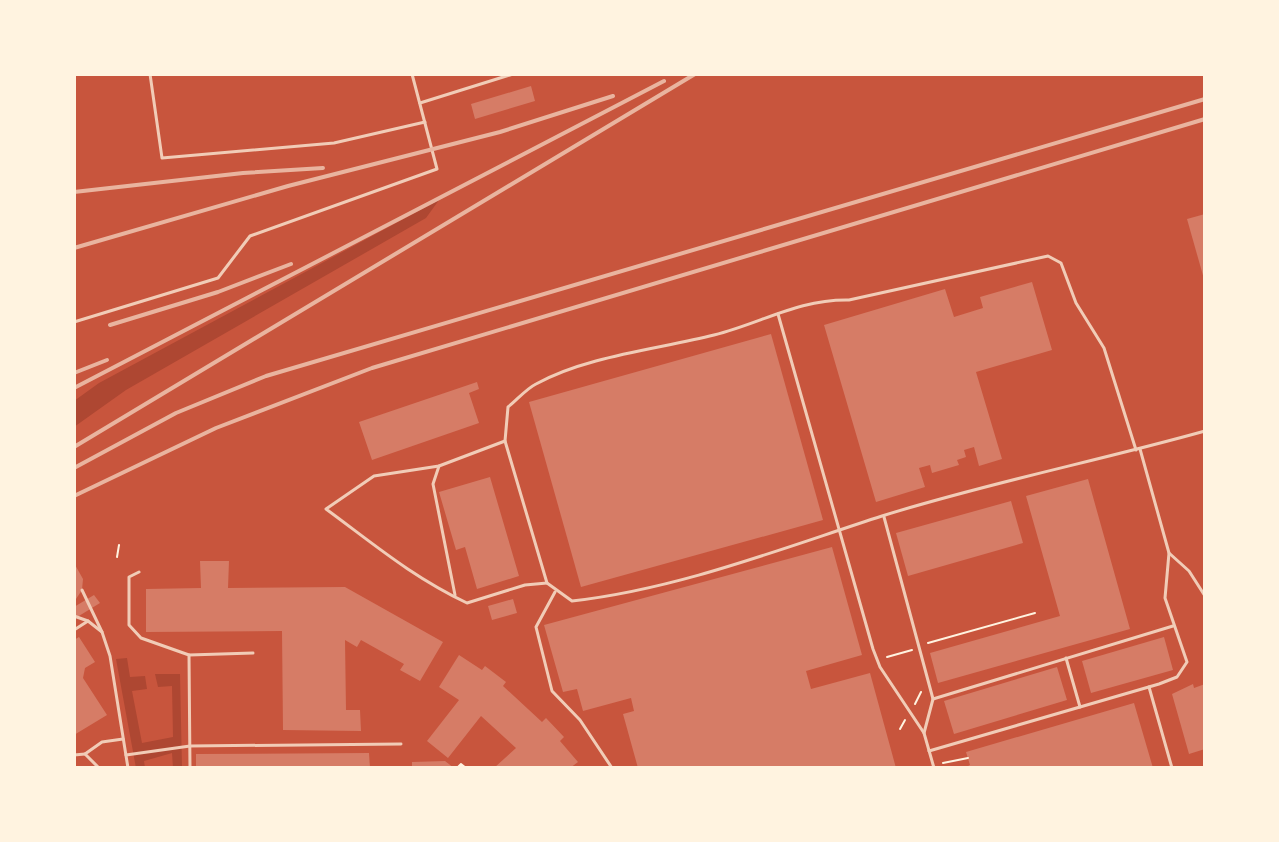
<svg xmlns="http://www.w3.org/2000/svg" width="1279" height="842" font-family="'Open Sans',sans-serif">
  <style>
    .green { fill: #ae4732 }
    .building { fill: #d67c66 }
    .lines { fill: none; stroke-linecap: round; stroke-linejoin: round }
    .path { stroke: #fff3e0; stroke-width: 2 }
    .service { stroke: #f1ccb7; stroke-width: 3 }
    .rail { stroke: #e9b49f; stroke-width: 4 }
  </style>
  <rect width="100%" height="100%" fill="#c8553d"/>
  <g class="green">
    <polygon points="439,200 426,218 126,390 74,427 74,401 99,383"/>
    <polygon points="127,658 130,677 145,676 147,689 132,691 142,743 173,737 172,686 158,687 155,674 180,674 182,768 173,768 172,753 144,761 145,768 136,768 116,659"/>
  </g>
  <g class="building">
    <polygon points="531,86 535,101 475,119 471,104"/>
    <polygon points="1205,214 1205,279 1204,279 1187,219"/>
    <polygon points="1032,282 1052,350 976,372 1002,459 979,466 974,447 964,450 966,457 957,460 959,465 932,473 930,465 919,468 925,487 876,502 824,325 945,289 954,317 983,308 980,297"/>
    <polygon points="771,334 823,520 581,587 529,402"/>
    <polygon points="477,382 479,389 469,393 479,423 372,460 359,422"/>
    <polygon points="490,477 519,576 477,589 465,547 456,550 439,492"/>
    <polygon points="1088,479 1130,629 938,683 930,653 1060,616 1026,496"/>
    <polygon points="1011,501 1023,543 908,576 896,533"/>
    <polygon points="832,547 862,655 806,671 811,689 870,673 896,768 638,768 623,714 634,711 631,698 583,711 577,689 563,692 544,625"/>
    <polygon points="200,561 229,561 228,588 345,587 443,642 420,681 400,670 404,664 361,640 357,647 345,640 346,710 360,710 361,731 283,730 282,631 146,632 146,589 201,588"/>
    <polygon points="74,563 83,579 82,590 74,602"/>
    <polygon points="94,595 100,603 74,619 74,607"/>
    <polygon points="513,599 517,613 492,620 488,606"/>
    <polygon points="79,637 95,662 85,668 83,678 107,715 74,735 74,640"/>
    <polygon points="1164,637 1173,670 1091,693 1082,661"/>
    <polygon points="459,655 482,670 485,666 506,682 503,686 542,722 546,718 564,737 560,741 578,762 570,768 494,768 516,748 481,716 448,758 427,741 459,700 439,687"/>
    <polygon points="1057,667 1067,700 954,734 944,701"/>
    <polygon points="1193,684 1194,688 1205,684 1205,749 1189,754 1172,694"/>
    <polygon points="1134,703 1153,768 964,768 970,765 966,752"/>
    <polygon points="369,753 370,768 196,768 196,754"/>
    <polygon points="445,761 454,768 412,768 412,762"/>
  </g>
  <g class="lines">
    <g class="path">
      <polyline points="117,557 119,545"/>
      <polyline points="928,643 1035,613"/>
      <polyline points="887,657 912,650"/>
      <polyline points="915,704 921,692"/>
      <polyline points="900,729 905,720"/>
      <polyline points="943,763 968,758"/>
      <polyline points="457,768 461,764 466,768"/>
    </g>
    <g class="service">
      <polyline points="150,74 162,158 334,143 425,122"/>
      <polyline points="420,103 513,74"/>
      <polyline points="778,314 873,649 880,667 924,733 934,768"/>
      <polyline points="74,322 218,278 250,236 437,169 412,74"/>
      <path d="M 505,441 L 439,466 L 374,476 L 326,509 C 375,545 411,576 467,603 L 525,585 L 547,583"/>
      <path d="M 1136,450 L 1104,348 L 1076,303 L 1061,263 L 1048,256 L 849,300 C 798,299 762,323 714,335 C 659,349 586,356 536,384 C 526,389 517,400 508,407 L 505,441 L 547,583 L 572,601 C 678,589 780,549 882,516 C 987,483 1098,461 1205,431"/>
      <polyline points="439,466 433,484 455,595"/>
      <polyline points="884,517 933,699 924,733"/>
      <polyline points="1169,553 1189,571 1205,596"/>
      <polyline points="139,572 129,577 129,625 141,638 189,655 190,768"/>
      <polyline points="82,590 102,632"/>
      <polyline points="555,592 536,627 552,691 580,720 612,768"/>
      <polyline points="74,616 88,621"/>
      <polyline points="74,630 88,621 102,632 110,656 128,768"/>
      <polyline points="189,655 253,653"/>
      <polyline points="1066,658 1080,707"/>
      <polyline points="1149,687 1172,768"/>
      <polyline points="933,699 1173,626"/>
      <polyline points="929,751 1159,684 1177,677 1187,662 1165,598 1169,553 1140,449"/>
      <polyline points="74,755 85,754"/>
      <polyline points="126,755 190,746 401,744"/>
      <polyline points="99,768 85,754 102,742 123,739"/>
    </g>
    <g class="rail">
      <polyline points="74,192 243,173 323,168"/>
      <polyline points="74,248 288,186 500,132 613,96"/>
      <polyline points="110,325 218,292 291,264"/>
      <polyline points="74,373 107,360"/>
      <polyline points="74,388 664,81"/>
      <polyline points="74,447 695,74"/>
      <polyline points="74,468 176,413 266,376 1205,99"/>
      <polyline points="74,496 216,428 372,368 1205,119"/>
    </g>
  </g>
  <rect width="1279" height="842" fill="none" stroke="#fff3e0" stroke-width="152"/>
</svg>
